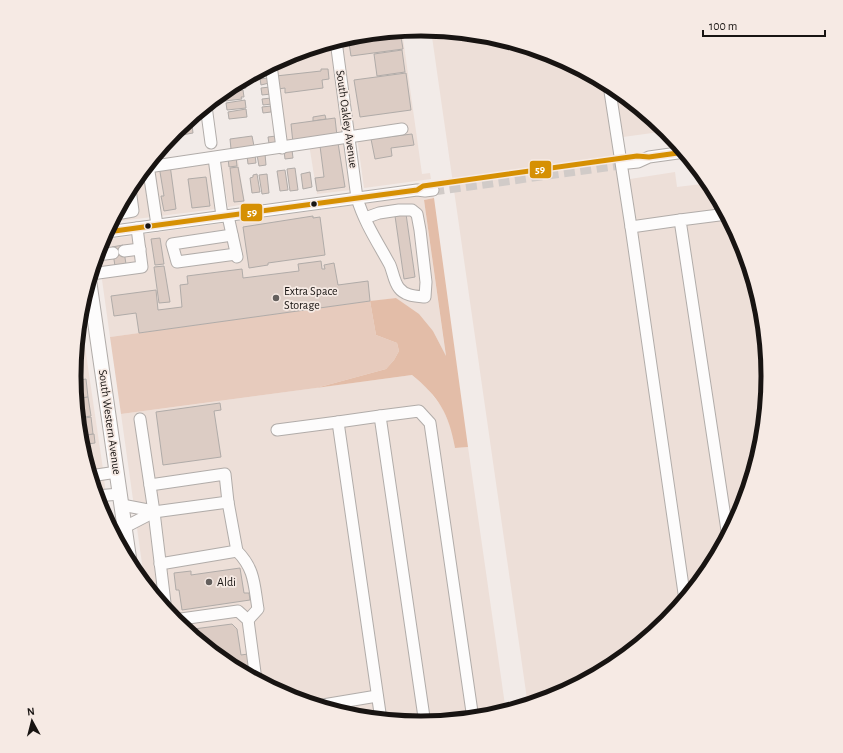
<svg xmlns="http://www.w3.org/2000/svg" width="843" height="753" font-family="'Alegreya Sans',sans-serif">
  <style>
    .built { fill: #eddfd8 }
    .green { fill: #e7cbbd }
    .forest { fill: #e3bda8 }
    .building { fill: #dcccc4; stroke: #b0aba8 }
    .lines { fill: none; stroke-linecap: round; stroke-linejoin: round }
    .minor-tunnel { stroke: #d1cbc8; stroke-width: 11; stroke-dasharray: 11 5.5; stroke-linecap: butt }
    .minor-casing { stroke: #b1aca9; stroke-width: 13 }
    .major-casing { stroke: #b1aca9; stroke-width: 16 }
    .minor { stroke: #fdfcfc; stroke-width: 11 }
    .major { stroke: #fdfcfc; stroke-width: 14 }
    .bus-1-casing { stroke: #f6eae4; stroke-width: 8 }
    .bus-1 { stroke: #d69003; stroke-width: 5 }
    .bus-dot { fill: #181412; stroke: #f6eae4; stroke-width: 1.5 }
    .poi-dot { fill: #645f5d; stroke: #f6eae4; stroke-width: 1.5 }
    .labels { text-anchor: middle; stroke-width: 3.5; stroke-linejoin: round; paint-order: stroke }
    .street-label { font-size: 12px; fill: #181412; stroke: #f6eae4 }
    .poi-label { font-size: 12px; fill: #181412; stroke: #f6eae4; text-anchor: start }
    .rim { fill: none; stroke: #181412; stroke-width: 5 }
    .line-badge { stroke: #f6eae4; stroke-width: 1.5 }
    .badge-label { font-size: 11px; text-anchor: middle; font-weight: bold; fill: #fff }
  </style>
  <rect width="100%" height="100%" fill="#f2ebe8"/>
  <g class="built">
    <polygon points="431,30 490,36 555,56 615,88 667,131 623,137 630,179 675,172 677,187 710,183 743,244 762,309 769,377 762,445 742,510 710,570 667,622 614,666 554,698 528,706"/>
    <polygon points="402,31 422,174 430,173 431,179 364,188 357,137 344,138 351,190 317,194 309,144 282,148 271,65 289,55 354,36"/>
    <polygon points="237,154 245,204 228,207 220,157"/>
    <polygon points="209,158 216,209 112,222 133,183 148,165"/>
    <polygon points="433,194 434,198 424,200 446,357 433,331 396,298 110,337 98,251 102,240"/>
    <polygon points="80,313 103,469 89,471 81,444 74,376"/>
    <polygon points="412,375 426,387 442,407 452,430 455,448 468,447 506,712 489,717 421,724 353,717 288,697 228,665 176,622 145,585 121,414"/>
    <polygon points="104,479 111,530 100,509 92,481"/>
  </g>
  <polygon class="green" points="370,301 376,335 397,343 399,351 394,360 386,369 316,388 121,414 110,337"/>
  <path class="forest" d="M 434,198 L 468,447 L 455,448 C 449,414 439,397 412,375 L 316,388 L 386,369 L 394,360 L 399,351 L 397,343 L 376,335 L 370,301 L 396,298 L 419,314 L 433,331 L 446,356 L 424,200 Z"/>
  <g class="building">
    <polygon points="400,31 403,49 351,56 348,37 354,36"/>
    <polygon points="402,50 405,72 377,76 374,54"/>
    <polygon points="321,69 328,69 329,79 322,80 323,88 285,93 285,88 278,89 276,76 321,71"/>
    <polygon points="406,73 411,110 360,117 354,80"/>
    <polygon points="268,78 269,83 261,85 260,79"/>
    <polygon points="242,80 245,80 246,88 224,91"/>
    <polygon points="270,87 271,94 262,95 261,88"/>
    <polygon points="243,90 244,97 241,97 242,99 225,101 224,93"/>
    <polygon points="271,98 272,104 263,105 262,99"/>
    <polygon points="245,100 246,108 227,110 226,103"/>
    <polygon points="271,106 271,112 263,113 262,107"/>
    <polygon points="246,109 247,117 229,119 228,112"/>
    <polygon points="325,115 326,119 313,121 313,117"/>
    <polygon points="335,118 337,136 293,143 291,124"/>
    <polygon points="192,125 193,133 171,137 181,127"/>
    <polygon points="412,134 414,145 391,148 392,156 375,159 371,139"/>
    <polygon points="252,136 254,146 231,149 230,139"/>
    <polygon points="276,136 277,142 269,144 268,137"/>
    <polygon points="338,143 345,187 317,191 315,178 324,177 320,146"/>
    <polygon points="292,150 293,158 285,159 284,151"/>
    <polygon points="265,154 266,165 259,166 257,155"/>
    <polygon points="255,155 256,163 248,164 247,156"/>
    <polygon points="236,157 237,166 229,167 228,158"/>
    <polygon points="170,165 176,209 164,211 161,196 164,196 159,166"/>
    <polygon points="238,167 244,201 234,202 230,168"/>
    <polygon points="295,168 298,190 290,191 287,169"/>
    <polygon points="285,170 288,190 280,191 277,171"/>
    <polygon points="310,172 312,187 303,189 301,174"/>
    <polygon points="257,174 260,192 252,193 250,178 253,177 253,175"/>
    <polygon points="267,174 269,193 262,194 259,175"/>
    <polygon points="206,177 210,206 192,208 188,179"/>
    <polygon points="406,214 415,277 404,279 395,216"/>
    <polygon points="313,216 313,218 320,217 325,255 268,263 268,265 249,268 243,227"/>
    <polygon points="160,238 164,264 155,265 151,239"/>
    <polygon points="123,245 126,264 115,266 112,247"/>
    <polygon points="321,261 322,269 325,269 324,265 334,263 338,285 368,281 370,301 139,333 136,313 114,316 111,296 156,290 158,310 182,307 180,285 188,284 187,276 242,269 243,278 299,271 298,264"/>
    <polygon points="164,266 170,302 159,303 154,267"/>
    <polygon points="77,343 80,343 83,361 75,362"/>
    <polygon points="86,379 88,397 76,399 74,381"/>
    <polygon points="88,397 91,416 78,418 76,399"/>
    <polygon points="220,403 221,410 214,411 221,457 163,465 156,412"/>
    <polygon points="85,417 85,418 91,417 93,434 80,436 78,418"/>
    <polygon points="94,434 95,443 81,445 80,436"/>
    <polygon points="240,568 244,593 249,593 250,600 182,610 179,590 176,590 174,573 191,571 191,575"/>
    <polygon points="232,624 237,629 241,655 248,654 252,678 228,665 186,630"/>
  </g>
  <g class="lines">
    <polyline class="minor-tunnel" points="433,190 628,163"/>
    <defs>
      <g id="minor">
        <path d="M 336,41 L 357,198 C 364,222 378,243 390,265 C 393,272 394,282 399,288 C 405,296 416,296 425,297 L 426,282 L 420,230 L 417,214 L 412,210 L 399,210 L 379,213 L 365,218"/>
        <polyline points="271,65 282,148"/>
        <polyline points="609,85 631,227"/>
        <polyline points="206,106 211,143"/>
        <polyline points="214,158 222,216"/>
        <polyline points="628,163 638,162 649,157 685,152"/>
        <polyline points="148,165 157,225"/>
        <polyline points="148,167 402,129"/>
        <polyline points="116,214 133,211 130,189"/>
        <polyline points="727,214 680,220 728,537"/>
        <polyline points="228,216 237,257"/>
        <polyline points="680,220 631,227 685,600"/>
        <polyline points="107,232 417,190 425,191 433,190"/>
        <polyline points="232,235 172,244 177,262 236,254"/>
        <polyline points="124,251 140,249"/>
        <polyline points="97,255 113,253"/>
        <polyline points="91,274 142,267 137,228"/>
        <polyline points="760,300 769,379"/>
        <polyline points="380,416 419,411 430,423 473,719"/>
        <polyline points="140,419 154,512 165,603"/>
        <polyline points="338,422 380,416 425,724"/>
        <polyline points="277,430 338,422 381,720"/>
        <polyline points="90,476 117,472"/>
        <polyline points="96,496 120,494"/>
        <path d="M 228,502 L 237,551 C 255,569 254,585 258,609 L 248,620"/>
        <polyline points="122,505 148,510 154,512"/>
        <polyline points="125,527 154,512 228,502 225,474 150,485"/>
        <polyline points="160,564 237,551"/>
        <polyline points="174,620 238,611 248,620 256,680"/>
        <polyline points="317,706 377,696"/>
      </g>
      <polyline id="major" points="89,280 130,565"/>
    </defs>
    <use href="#minor" class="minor-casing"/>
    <use href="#major" class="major-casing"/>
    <use href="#minor" class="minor"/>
    <use href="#major" class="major"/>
    <defs>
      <polyline id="bus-1" points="107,232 417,190 423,186 637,156 649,157 685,152"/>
    </defs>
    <use href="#bus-1" class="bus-1-casing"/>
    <use href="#bus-1" class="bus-1"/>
  </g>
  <g class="bus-dot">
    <circle cx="314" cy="204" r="3.5"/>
    <circle cx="148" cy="226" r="3.5"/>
  </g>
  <g class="poi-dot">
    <circle cx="276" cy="298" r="4"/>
    <circle cx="209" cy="582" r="4"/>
  </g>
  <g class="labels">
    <g class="street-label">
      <text transform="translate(347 119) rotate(82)" y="4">South Oakley Avenue</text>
      <text transform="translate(110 422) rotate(82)" y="4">South Western Avenue</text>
    </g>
    <g class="poi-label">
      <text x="284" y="295">Extra Space<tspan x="284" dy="14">Storage</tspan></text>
      <text x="217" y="586">Aldi</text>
    </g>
  </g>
  <path d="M0 0H843V753H0ZM81 376a340 340 0 1 1 680 0a340 340 0 1 1-680 0Z" fill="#f6eae4" fill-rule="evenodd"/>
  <path class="rim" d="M81 376a340 340 0 1 1 680 0a340 340 0 1 1-680 0Z"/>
  <g class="line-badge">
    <rect x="529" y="160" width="23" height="19" rx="4" fill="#d69003"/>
    <rect x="240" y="203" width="23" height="19" rx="4" fill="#d69003"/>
  </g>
  <g class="badge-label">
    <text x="540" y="173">59</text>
    <text x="252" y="216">59</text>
  </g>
  <g transform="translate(32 721) rotate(353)" stroke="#f6eae4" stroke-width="3" paint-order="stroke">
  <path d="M0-3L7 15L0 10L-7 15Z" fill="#181412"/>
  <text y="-6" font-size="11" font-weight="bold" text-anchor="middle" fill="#181412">N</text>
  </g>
  <path d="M703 30v6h122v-6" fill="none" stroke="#181412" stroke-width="2"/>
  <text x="709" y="30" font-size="12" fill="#181412" stroke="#f6eae4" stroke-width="3" paint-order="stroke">100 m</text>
</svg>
